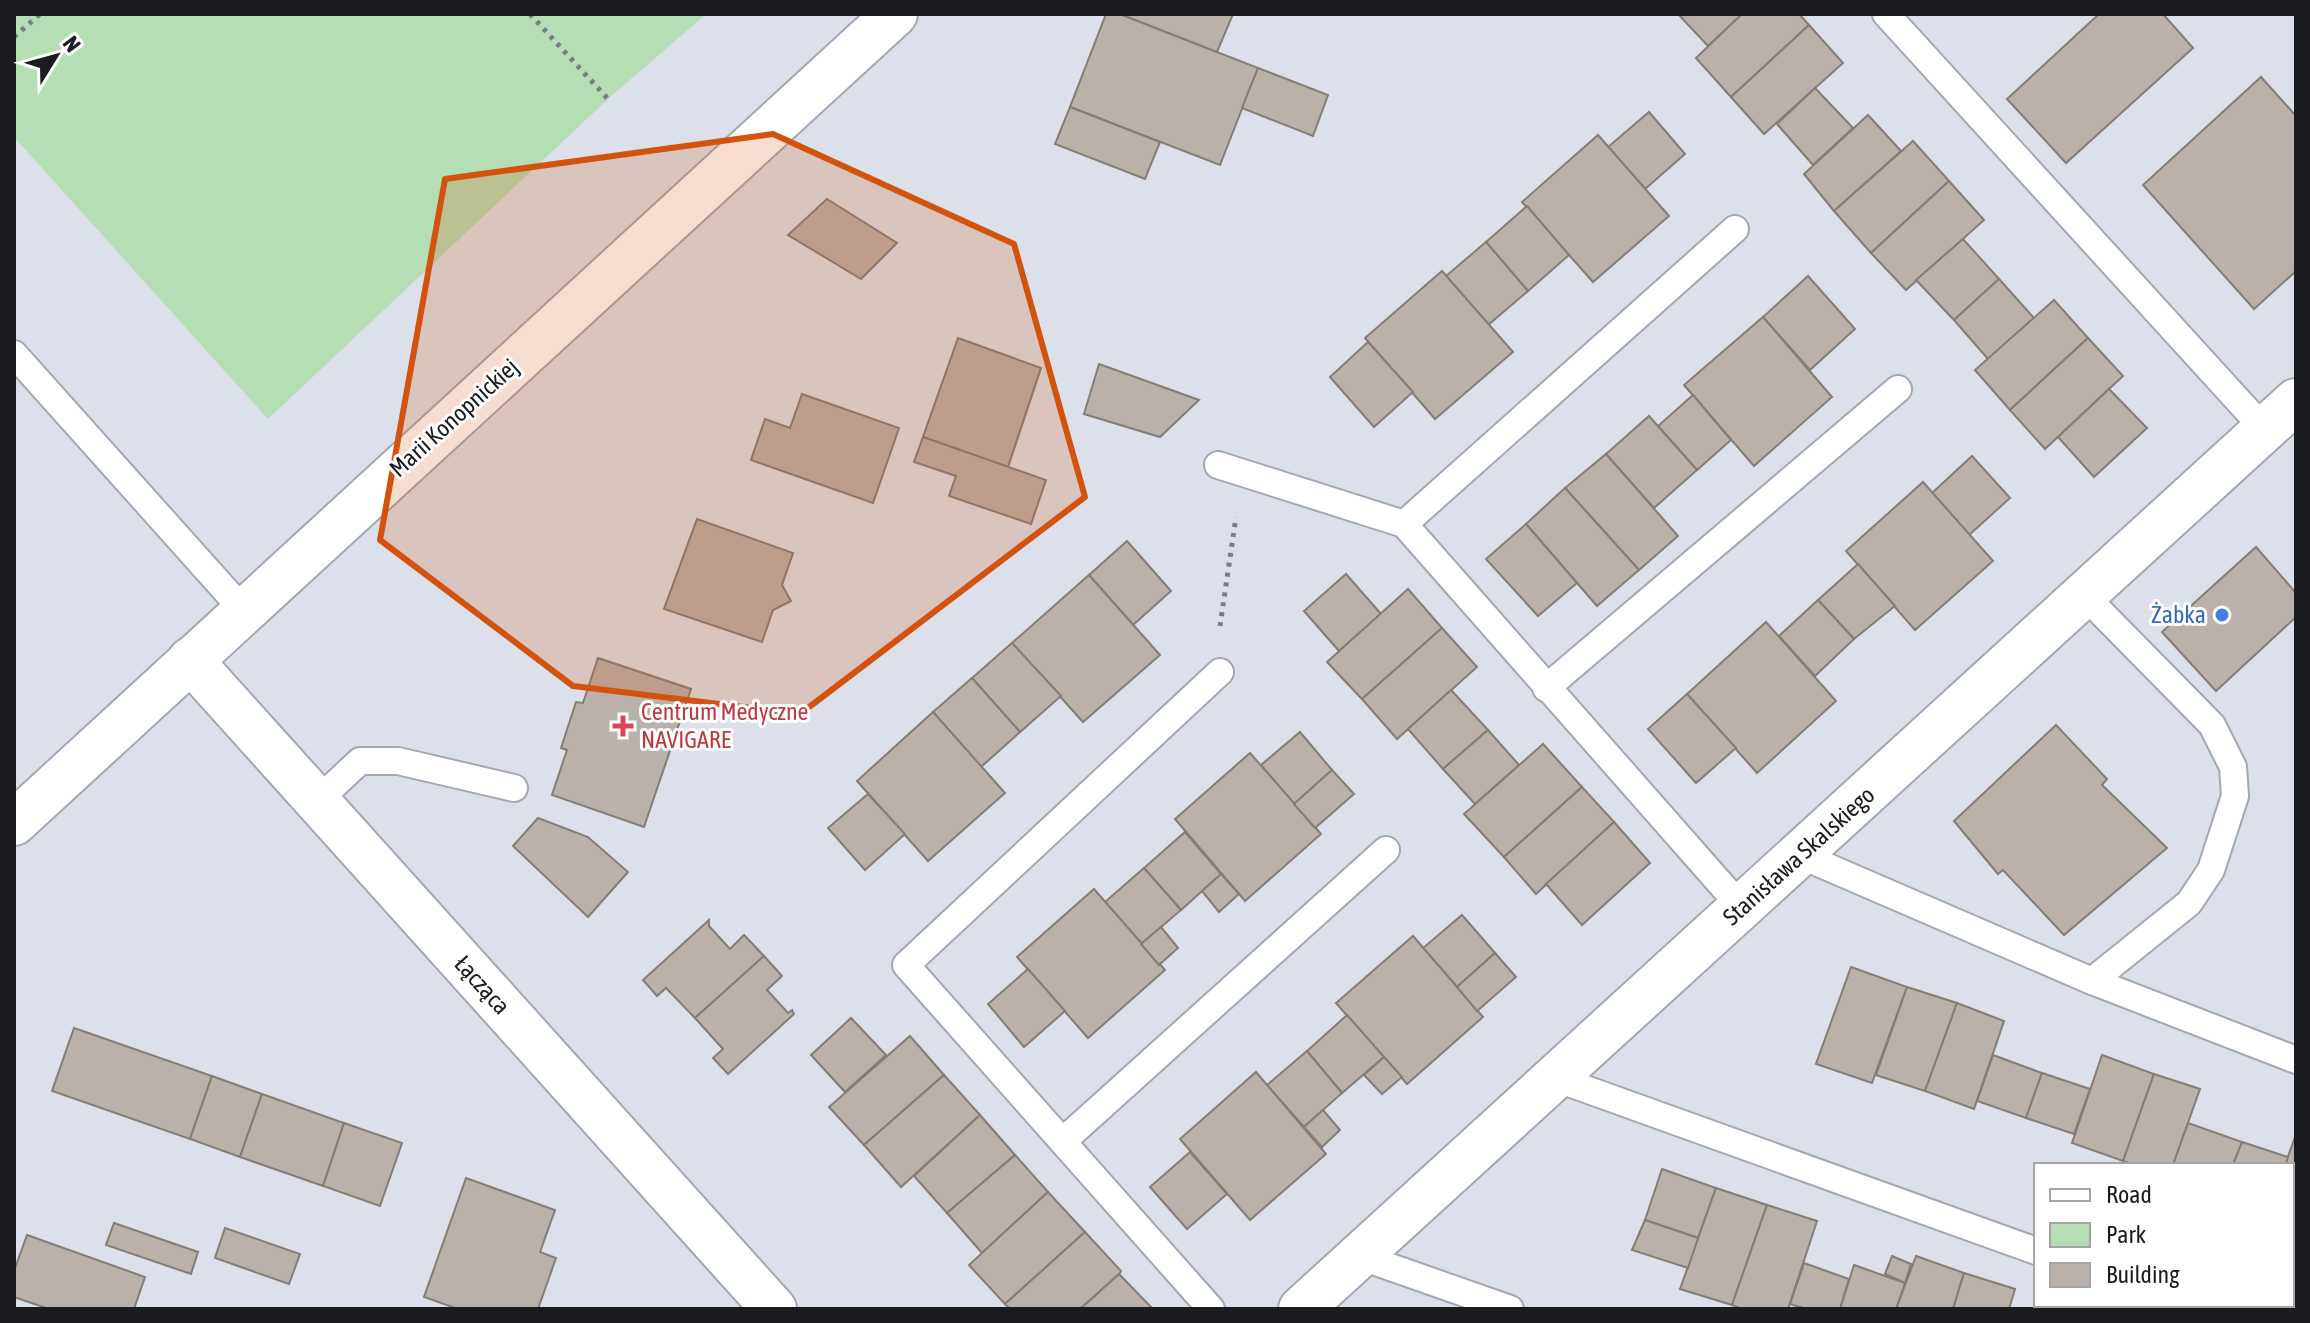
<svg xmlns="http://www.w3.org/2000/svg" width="2310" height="1323" font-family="'Asap Condensed',sans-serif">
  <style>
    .green { fill: #b5deb4 }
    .building { fill: #bab1aa; stroke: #847c75; stroke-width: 2 }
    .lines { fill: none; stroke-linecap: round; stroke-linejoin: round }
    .service-casing { stroke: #a3a7b0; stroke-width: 30 }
    .minor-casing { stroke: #a3a7b0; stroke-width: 48 }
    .path { stroke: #7a7c83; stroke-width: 5; stroke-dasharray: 4 6; stroke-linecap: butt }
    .service { stroke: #fff; stroke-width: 26 }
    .minor { stroke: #fff; stroke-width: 44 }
    .marked { fill: #d3530e; fill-opacity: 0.2; stroke: #d3530e; stroke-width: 6; stroke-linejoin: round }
    .shop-dot { fill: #3f7fe0; stroke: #fff; stroke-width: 3 }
    .health-dot { fill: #e0444e; stroke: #fff; stroke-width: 3 }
    .labels { text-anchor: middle; stroke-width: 6; stroke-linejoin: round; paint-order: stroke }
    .street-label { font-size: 24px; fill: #1a1b1f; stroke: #fff }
    .shop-label { font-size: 24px; fill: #366cbe; stroke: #fff; text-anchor: end }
    .health-label { font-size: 24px; fill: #be3a42; stroke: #fff; text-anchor: start }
  </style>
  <rect width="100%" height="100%" fill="#dce0ea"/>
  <polygon class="green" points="14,14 706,14 608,99 268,419 14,137"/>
  <g class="building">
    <polygon points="1106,14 1120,14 1258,68 1220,165 1070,107"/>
    <polygon points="1120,14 1233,14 1217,52"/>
    <polygon points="1678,14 1742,14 1708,46"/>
    <polygon points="1742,14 1799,14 1809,25 1731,97 1696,58"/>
    <polygon points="2099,14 2163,14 2193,48 2066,163 2007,99"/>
    <polygon points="1809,25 1843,63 1764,134 1731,97"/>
    <polygon points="1258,68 1328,95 1313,136 1242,108"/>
    <polygon points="2261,77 2296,116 2296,271 2254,309 2143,185"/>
    <polygon points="1815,88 1853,128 1813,165 1777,124"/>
    <polygon points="1070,107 1160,142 1145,179 1055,144"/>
    <polygon points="1649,112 1685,154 1645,189 1608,147"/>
    <polygon points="1868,115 1901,151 1834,211 1804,174"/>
    <polygon points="1598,135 1669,216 1593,282 1522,202"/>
    <polygon points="1913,141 1949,181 1871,253 1834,211"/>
    <polygon points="1949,181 1984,220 1906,290 1871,253"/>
    <polygon points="827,199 897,243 861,279 788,235"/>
    <polygon points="1527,206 1569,255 1528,291 1486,242"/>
    <polygon points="1963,239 1999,279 1954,320 1916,280"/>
    <polygon points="1486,242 1528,291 1488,325 1446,276"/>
    <polygon points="1442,271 1513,352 1435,419 1365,338"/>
    <polygon points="1808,276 1855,329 1810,370 1763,317"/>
    <polygon points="1999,279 2034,318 1988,359 1954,320"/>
    <polygon points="2054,300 2088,338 2010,410 1975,370"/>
    <polygon points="1763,317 1832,397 1754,466 1684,385"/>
    <polygon points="958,338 1041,368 1008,467 923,437"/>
    <polygon points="2088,338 2123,376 2045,449 2010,410"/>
    <polygon points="1368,342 1413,392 1374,427 1330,377"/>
    <polygon points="1099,364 1199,400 1160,437 1084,414"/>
    <polygon points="2109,389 2147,428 2094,477 2058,437"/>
    <polygon points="802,394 899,428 873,503 751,460 765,419 790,428"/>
    <polygon points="1693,395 1731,440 1697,470 1658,426"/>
    <polygon points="1649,416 1697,470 1654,508 1606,454"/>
    <polygon points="923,437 1046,480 1031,524 949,496 956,476 914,462"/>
    <polygon points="1606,454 1678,536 1639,570 1565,488"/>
    <polygon points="1972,456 2010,498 1969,535 1932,493"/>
    <polygon points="1923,482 1993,561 1915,630 1846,551"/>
    <polygon points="1565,488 1639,570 1597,606 1526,524"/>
    <polygon points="697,519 793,553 782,585 791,601 773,610 762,642 664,609"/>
    <polygon points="1526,524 1577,583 1538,616 1486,559"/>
    <polygon points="1127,541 1171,591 1133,625 1089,575"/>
    <polygon points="2256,547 2296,593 2296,617 2216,691 2162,632"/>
    <polygon points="1858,564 1895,606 1854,639 1818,600"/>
    <polygon points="1346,574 1381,614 1339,651 1304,611"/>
    <polygon points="1089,575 1160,655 1083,722 1012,643"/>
    <polygon points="1408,589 1442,628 1362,699 1327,662"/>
    <polygon points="1818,600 1854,639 1815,676 1779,636"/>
    <polygon points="1766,622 1836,701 1757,773 1687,694"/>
    <polygon points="1442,628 1477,667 1397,739 1362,699"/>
    <polygon points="1012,643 1061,696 1020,732 972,678"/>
    <polygon points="598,658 691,689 644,827 552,795 567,750 561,748 576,702 583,703"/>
    <polygon points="972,678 1020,732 981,767 933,712"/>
    <polygon points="1451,690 1488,730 1443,769 1408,729"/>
    <polygon points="1687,694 1736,748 1696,783 1648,729"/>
    <polygon points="933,712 1005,793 928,861 857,781"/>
    <polygon points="2056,725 2107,779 2102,785 2167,848 2064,935 2003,870 1998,874 1954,821"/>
    <polygon points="1488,730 1519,765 1475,804 1443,769"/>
    <polygon points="1300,732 1332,770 1294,804 1261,765"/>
    <polygon points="1543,744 1582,787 1504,857 1464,814"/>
    <polygon points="1250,753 1321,834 1245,901 1175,819"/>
    <polygon points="1332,770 1354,794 1315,828 1294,804"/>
    <polygon points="1582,787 1614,822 1536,894 1504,857"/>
    <polygon points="868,794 905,834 865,870 828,828"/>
    <polygon points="538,818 588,837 628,872 588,917 513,846"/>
    <polygon points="1614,822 1650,863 1582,925 1546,884"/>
    <polygon points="1185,832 1221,874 1181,910 1144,868"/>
    <polygon points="1144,868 1181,910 1141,944 1105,902"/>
    <polygon points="1221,874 1239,894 1219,912 1202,891"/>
    <polygon points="1094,889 1165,970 1088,1038 1017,957"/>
    <polygon points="1462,915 1495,953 1457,987 1423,948"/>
    <polygon points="709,920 709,926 730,949 744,935 764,956 695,1018 666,988 657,996 643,980"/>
    <polygon points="1161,927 1178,948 1159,965 1141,944"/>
    <polygon points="1413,936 1483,1017 1407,1084 1336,1003"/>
    <polygon points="1495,953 1516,977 1477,1011 1457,987"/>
    <polygon points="764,956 782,976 767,990 788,1013 792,1010 794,1014 728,1074 713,1058 723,1049 695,1018"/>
    <polygon points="1851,967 1907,987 1872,1083 1816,1064"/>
    <polygon points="1028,969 1065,1011 1024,1047 988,1004"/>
    <polygon points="1907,987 1957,1003 1925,1091 1876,1075"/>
    <polygon points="1957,1003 2004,1021 1974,1109 1925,1091"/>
    <polygon points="1347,1015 1384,1057 1342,1093 1307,1051"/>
    <polygon points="851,1018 886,1055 845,1092 811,1055"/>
    <polygon points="74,1028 212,1076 190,1139 52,1091"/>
    <polygon points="910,1036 944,1075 864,1145 829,1107"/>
    <polygon points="1307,1051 1342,1093 1304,1127 1267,1085"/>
    <polygon points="1993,1055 2042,1073 2026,1118 1977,1101"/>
    <polygon points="2102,1055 2154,1074 2123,1161 2072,1143"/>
    <polygon points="1384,1057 1402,1077 1382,1094 1364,1075"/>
    <polygon points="1256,1072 1326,1154 1250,1220 1180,1139"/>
    <polygon points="2042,1073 2090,1089 2074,1134 2026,1118"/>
    <polygon points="2154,1074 2200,1089 2173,1165 2135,1165 2123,1161"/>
    <polygon points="944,1075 980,1115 901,1187 864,1145"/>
    <polygon points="212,1076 262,1094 240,1157 190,1139"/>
    <polygon points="262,1094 344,1123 323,1186 240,1157"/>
    <polygon points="1323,1110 1340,1130 1322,1147 1304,1127"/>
    <polygon points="980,1115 1015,1155 947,1213 914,1176"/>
    <polygon points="344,1123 402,1143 380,1206 323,1186"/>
    <polygon points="2188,1123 2242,1142 2233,1165 2173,1165"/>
    <polygon points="2296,1134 2296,1222 2292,1220 2292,1165 2285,1165"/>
    <polygon points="2242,1142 2288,1157 2285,1165 2233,1165"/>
    <polygon points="1190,1152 1227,1194 1187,1229 1150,1187"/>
    <polygon points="1015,1155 1048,1192 982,1253 947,1213"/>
    <polygon points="1662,1169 1716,1188 1698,1238 1645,1220"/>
    <polygon points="466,1178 555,1210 540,1252 556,1258 538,1309 458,1309 424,1297"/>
    <polygon points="1716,1188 1767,1205 1732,1305 1680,1289"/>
    <polygon points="1048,1192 1085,1232 1005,1304 969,1265"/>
    <polygon points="1767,1205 1817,1221 1788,1309 1742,1309 1732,1305"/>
    <polygon points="1645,1220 1698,1238 1688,1268 1632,1250"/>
    <polygon points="114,1223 198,1252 191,1274 106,1245"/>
    <polygon points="225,1228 300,1254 289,1284 215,1258"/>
    <polygon points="1085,1232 1121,1271 1119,1274 1080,1309 1010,1309 1005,1304"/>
    <polygon points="27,1235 145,1277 134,1309 49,1309 14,1297 14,1271"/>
    <polygon points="1892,1256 1911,1264 1905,1283 1885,1274"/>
    <polygon points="1916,1256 1964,1273 1953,1309 1896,1309"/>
    <polygon points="1804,1263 1849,1279 1840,1309 1807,1309 1790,1304"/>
    <polygon points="1854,1265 1905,1283 1896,1309 1840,1309"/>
    <polygon points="1964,1273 2015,1289 2009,1309 1953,1309"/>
    <polygon points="1119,1274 1153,1309 1080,1309 1096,1295"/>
  </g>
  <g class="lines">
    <defs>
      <g id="service">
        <polyline points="1886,14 2266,431"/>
        <polyline points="14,354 244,611"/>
        <polyline points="1218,465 1404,524 1742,908"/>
        <polyline points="1404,524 1735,229"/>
        <polyline points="1546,688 1898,389"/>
        <polyline points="316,802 360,761 398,761 514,788"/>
        <polyline points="1800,855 2092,981 2189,903 2211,870 2235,796 2233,767 2212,725 2085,596"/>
        <polyline points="2092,981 2296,1060"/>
        <polyline points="1555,1078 2036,1251"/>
        <polyline points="1063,1141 1386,850"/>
        <polyline points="1359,1256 1510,1309"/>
        <polyline points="2186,1305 2197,1309"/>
        <polyline points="1211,1309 906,965 1220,672"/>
      </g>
      <g id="minor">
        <polyline points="190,660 774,1309"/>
        <polyline points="14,823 895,14"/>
        <polyline points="1301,1309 2296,401"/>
      </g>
    </defs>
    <use href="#service" class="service-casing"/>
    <use href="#minor" class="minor-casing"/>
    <g class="path">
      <polyline points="530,14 608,99"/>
      <polyline points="14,37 40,14"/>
      <polyline points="1220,626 1236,517"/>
    </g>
    <use href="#service" class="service"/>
    <use href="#minor" class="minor"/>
  </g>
  <path class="marked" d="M 773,134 L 1014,244 L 1085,497 L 800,714 L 573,686 L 380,540 L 445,179 Z"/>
  <circle class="shop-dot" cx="2222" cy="615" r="8"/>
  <path class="health-dot" d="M619 714h8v8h8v8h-8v8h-8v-8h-8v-8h8z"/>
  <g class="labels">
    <g class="street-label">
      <text transform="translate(454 418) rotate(-42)" y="8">Marii Konopnickiej</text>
      <text transform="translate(1799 856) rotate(-42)" y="8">Stanisława Skalskiego</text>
      <text transform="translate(482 985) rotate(48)" y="8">Łącząca</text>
    </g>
    <g class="shop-label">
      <text x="2206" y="623">Żabka</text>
    </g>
    <g class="health-label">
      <text x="641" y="720">Centrum Medyczne<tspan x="641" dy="28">NAVIGARE</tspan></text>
    </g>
  </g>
  <rect width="2310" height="1323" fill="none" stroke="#1a1b1f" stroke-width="32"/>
  <rect x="2034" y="1163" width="260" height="144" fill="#ffffff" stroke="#a3a4a5" stroke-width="2"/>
  <rect x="2050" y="1189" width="40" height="12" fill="#ffffff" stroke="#a3a4a5" stroke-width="2"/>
  <text x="2106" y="1203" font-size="24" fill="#1a1b1f">Road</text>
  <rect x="2050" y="1223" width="40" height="24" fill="#b5deb4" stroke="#a3a4a5" stroke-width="2"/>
  <text x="2106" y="1243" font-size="24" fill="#1a1b1f">Park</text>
  <rect x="2050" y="1263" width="40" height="24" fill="#bab1aa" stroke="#a3a4a5" stroke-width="2"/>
  <text x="2106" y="1283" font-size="24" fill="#1a1b1f">Building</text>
  <g transform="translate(56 56) rotate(53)" stroke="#ffffff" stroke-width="6" paint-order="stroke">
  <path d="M0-6L14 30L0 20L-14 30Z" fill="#1a1b1f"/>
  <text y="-12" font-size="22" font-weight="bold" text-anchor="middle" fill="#1a1b1f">N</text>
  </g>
</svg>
